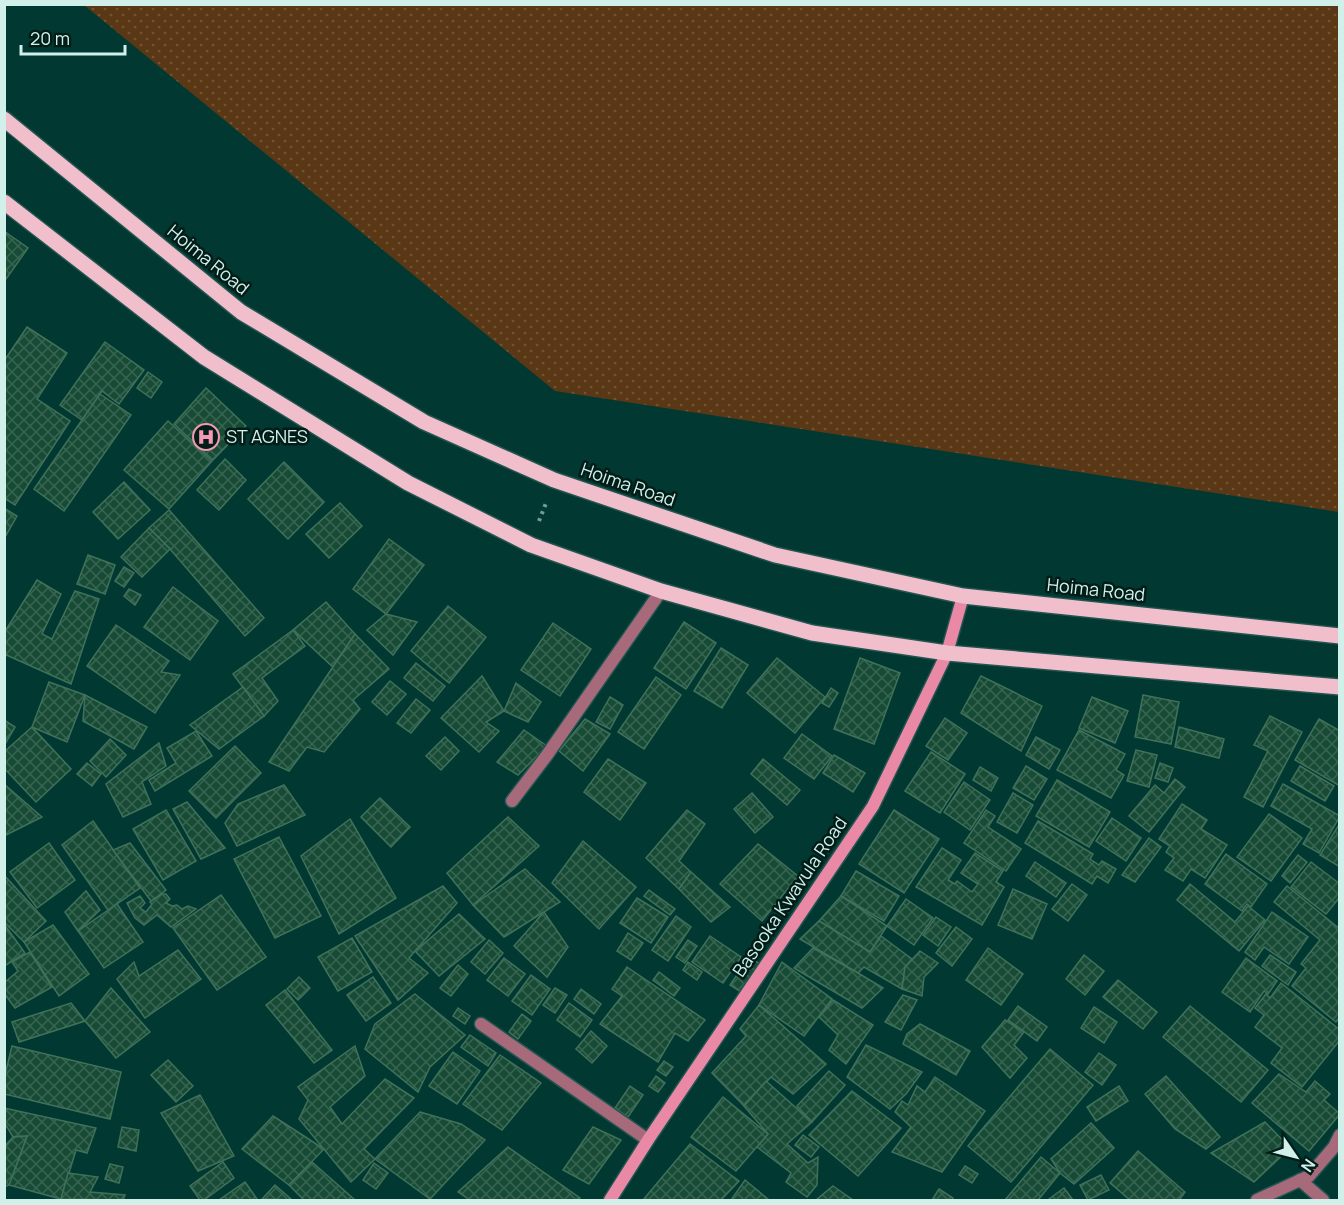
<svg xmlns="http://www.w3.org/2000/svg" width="1344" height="1205" font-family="Manrope,sans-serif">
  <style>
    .grass { fill: url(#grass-dots) }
    .building { fill: url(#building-cross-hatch); stroke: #40725a; stroke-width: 1.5 }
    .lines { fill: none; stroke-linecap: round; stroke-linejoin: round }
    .lane-casing { stroke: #22554f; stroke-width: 15 }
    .street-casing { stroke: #22554f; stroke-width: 15 }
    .secondary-casing { stroke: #22554f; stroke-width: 15 }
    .primary-casing { stroke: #22554f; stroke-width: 18 }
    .path { stroke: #739d96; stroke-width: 4; stroke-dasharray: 3 4.5; stroke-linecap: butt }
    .lane { stroke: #a76a7b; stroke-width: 12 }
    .street { stroke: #a76a7b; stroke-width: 12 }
    .secondary { stroke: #ea89a6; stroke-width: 12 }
    .primary { stroke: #f1becb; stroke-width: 15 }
    .labels { text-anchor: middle; stroke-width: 5; stroke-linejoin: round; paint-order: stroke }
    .street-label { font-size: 18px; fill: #d1f0ea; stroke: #021c18 }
    .poi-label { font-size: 18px; fill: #d1f0ea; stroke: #021c18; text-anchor: start }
  </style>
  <defs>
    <pattern id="grass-dots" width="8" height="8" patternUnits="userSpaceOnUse" patternTransform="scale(1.5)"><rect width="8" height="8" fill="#5a3715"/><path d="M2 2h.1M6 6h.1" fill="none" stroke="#715437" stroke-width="1.8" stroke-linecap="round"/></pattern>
    <pattern id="building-cross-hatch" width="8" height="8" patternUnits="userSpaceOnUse" patternTransform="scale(1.5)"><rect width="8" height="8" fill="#174b35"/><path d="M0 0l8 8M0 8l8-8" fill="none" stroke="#386552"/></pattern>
  </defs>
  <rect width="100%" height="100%" fill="#013831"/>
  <polygon class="grass" points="84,5 1339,5 1339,512 555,391"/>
  <g class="building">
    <polygon points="4,231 28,248 4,282"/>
    <polygon points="27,327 67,353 37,399 70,421 15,505 4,498 4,361"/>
    <polygon points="105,342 144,370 119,404 102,391 82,420 60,405"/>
    <polygon points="148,372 162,382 151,398 137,388"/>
    <polygon points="206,388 246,426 213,460 174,424"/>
    <polygon points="100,394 131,415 64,511 34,489"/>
    <polygon points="168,421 212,461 169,509 124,470"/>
    <polygon points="225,459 246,480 219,510 197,490"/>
    <polygon points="284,462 324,502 288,539 248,499"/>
    <polygon points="124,482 150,510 118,539 93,512"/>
    <polygon points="340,503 362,526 329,558 306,534"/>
    <polygon points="4,508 17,516 4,539"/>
    <polygon points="169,510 264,618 245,636 170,549 149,528"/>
    <polygon points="149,528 170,549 142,577 121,557"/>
    <polygon points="389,539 424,565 386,614 353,589"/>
    <polygon points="88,555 115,565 105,594 77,584"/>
    <polygon points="124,567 134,573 124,587 115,581"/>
    <polygon points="37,580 61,594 42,634 52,639 75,591 99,599 71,684 4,654 4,633"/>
    <polygon points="173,587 218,621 190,660 144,627"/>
    <polygon points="129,589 141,595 135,605 124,596"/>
    <polygon points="326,602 355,634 333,667 293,630"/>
    <polygon points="448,606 486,637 449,683 411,651"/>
    <polygon points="386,614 417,622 393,655 367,630"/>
    <polygon points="684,622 716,643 686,689 654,668"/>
    <polygon points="553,623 591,649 560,696 521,670"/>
    <polygon points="116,625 169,661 161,672 180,675 155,713 87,666"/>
    <polygon points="293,630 305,646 262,678 278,701 264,716 233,674"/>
    <polygon points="355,634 389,669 353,700 360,709 324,752 307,747 289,771 269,762"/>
    <polygon points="721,648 748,665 722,708 694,691"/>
    <polygon points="777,658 825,697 795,733 747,693"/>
    <polygon points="860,658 900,673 874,744 834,729"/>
    <polygon points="416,663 445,686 433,701 404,678"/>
    <polygon points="482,676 504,711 486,722 499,731 479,752 441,718"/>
    <polygon points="981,676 1042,706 1021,751 961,713"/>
    <polygon points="656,677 681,695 644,749 618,732"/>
    <polygon points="390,681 406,694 387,715 372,702"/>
    <polygon points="49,682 85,695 67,742 32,727"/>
    <polygon points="516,683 541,702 528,722 504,711"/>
    <polygon points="243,687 264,716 219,749 190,725"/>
    <polygon points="831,688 838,693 829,707 822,703"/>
    <polygon points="85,695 147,727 134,749 83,721"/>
    <polygon points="1143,695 1179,702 1171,744 1135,737"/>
    <polygon points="610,697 623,705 610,729 596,722"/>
    <polygon points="1092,697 1128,711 1115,743 1079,728"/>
    <polygon points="416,699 430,710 411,733 397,723"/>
    <polygon points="1270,716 1302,732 1263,807 1244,797 1268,751 1254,745"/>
    <polygon points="945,718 967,733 948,760 926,746"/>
    <polygon points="585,719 610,734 583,771 559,751"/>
    <polygon points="1319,719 1340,731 1340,786 1295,760"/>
    <polygon points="4,720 15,727 4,746"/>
    <polygon points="32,727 71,769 36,802 4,768 4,752"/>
    <polygon points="1179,727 1224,739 1219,758 1175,747"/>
    <polygon points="524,730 547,746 518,775 497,762"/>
    <polygon points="1079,730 1125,754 1116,770 1124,775 1111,798 1057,770"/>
    <polygon points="196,731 212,756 155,791 149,780 176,763 167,748"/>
    <polygon points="802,734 832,756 814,779 784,758"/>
    <polygon points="445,737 459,751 441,770 426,756"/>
    <polygon points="1036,737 1060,750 1049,769 1026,755"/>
    <polygon points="110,739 126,755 106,777 90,761"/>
    <polygon points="159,743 166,766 142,782 151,804 123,817 106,784"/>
    <polygon points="235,746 261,773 216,818 189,791"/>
    <polygon points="1136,750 1157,755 1149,787 1127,781"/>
    <polygon points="931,752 965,774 940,813 905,791"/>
    <polygon points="834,755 865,773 853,792 823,773"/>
    <polygon points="608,759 646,783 620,820 584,792"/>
    <polygon points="763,759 800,790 787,805 751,774"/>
    <polygon points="87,763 101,774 92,786 77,774"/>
    <polygon points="1160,763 1173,768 1168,782 1155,778"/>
    <polygon points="1026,766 1047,779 1034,800 1013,788"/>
    <polygon points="1300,766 1334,786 1325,801 1291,781"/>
    <polygon points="980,767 998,778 991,791 973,780"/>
    <polygon points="1175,779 1185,787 1149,832 1129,816 1155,785 1164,793"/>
    <polygon points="1057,780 1110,812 1089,847 1036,816"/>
    <polygon points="964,782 990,800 970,830 944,812"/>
    <polygon points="4,784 42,817 4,836"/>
    <polygon points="1283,784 1340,816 1319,853 1303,844 1312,829 1271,806"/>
    <polygon points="284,785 305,815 237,846 225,823 238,804"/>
    <polygon points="752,793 773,817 755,833 734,809"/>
    <polygon points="1013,793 1033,805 1017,833 997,822"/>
    <polygon points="380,798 410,827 391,847 361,817"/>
    <polygon points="187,802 225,848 201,859 173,809"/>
    <polygon points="1182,804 1207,820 1201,829 1227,845 1205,878 1191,869 1183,881 1165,870 1174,858 1166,852 1170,846 1159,839"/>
    <polygon points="166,810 196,861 163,880 133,829"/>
    <polygon points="687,810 705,824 679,861 691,872 679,889 646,858"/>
    <polygon points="894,810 939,839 904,893 859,864"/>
    <polygon points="986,810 995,816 988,827 1021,849 1006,871 964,843"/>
    <polygon points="1269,814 1302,838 1271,881 1237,857"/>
    <polygon points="508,817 539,846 473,905 447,873"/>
    <polygon points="1112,818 1141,838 1126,861 1096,841"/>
    <polygon points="350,819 396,898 339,934 301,856"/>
    <polygon points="93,821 140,888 108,910 62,845"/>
    <polygon points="1038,821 1093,854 1090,859 1099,865 1102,861 1116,869 1108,883 1097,876 1092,884 1025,843"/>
    <polygon points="1340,823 1340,867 1320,855"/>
    <polygon points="279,837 321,916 275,938 234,859"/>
    <polygon points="1149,838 1161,847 1135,882 1122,875"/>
    <polygon points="583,841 636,887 599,929 552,883"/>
    <polygon points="49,843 75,880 37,908 10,872"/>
    <polygon points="130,843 166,890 151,901 113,850"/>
    <polygon points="758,844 798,876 762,921 720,884"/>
    <polygon points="942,848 961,860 948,880 955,884 957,881 972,892 978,884 961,873 975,853 1003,871 996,882 1004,887 982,925 916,887"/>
    <polygon points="1226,854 1267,884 1251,907 1247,904 1242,911 1205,884"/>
    <polygon points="1298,855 1307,862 1290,883 1282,876"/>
    <polygon points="1035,862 1066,883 1056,897 1026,876"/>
    <polygon points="1311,862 1340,884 1340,897 1326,914 1291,887"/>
    <polygon points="525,869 560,902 504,937 473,905"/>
    <polygon points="856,871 899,896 884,921 841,896"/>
    <polygon points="691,872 730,907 711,922 679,889"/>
    <polygon points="4,875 46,921 24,942 4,922"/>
    <polygon points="1072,884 1087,895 1068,921 1052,909"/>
    <polygon points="1190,884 1235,922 1248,906 1265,920 1239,951 1177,900"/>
    <polygon points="443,886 457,903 409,958 428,973 398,1000 355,936"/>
    <polygon points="1287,886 1340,929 1340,1017 1336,1022 1292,986 1306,968 1301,964 1320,940 1274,902"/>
    <polygon points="1013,889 1047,904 1032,939 998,925"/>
    <polygon points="649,890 675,909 670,915 644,896"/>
    <polygon points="86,891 100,910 78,931 65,912"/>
    <polygon points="162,894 166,894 170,899 166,903 172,906 177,905 182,909 188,906 196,909 171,927 157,915 144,925 135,918 127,903 140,896 145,903 140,908 146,912 152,904 150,902"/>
    <polygon points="221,895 266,957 217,990 173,928"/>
    <polygon points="841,896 887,926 870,952 819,921"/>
    <polygon points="637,898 668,917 651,943 620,923"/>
    <polygon points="906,899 933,918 914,945 887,926"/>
    <polygon points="117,904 143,942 104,968 78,931"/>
    <polygon points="544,912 568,947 547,977 514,946"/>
    <polygon points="1272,912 1308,937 1289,964 1264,947 1255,960 1245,952"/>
    <polygon points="459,914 485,939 439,976 415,951"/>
    <polygon points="676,916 691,927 668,961 652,950"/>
    <polygon points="936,917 951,927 938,946 923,935"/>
    <polygon points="819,921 870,952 881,936 912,959 905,967 902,989 864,967 858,973 800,939"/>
    <polygon points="4,924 25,953 6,965 4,963"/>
    <polygon points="53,925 89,974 59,996 24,942"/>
    <polygon points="956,927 972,939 952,966 936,953"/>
    <polygon points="628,933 643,943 631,960 617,951"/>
    <polygon points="710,936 741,957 723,983 692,962"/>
    <polygon points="352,938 372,972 338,991 318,957"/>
    <polygon points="489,940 503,953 485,974 471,962"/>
    <polygon points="688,940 697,946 685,963 676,957"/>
    <polygon points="813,948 858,973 883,988 862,1008 794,968"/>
    <polygon points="988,948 1023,974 1001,1005 966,980"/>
    <polygon points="178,950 201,979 145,1018 117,979 134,962 139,976"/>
    <polygon points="920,951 938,963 924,977 922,996 902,989 905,967"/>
    <polygon points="30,952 52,987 15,1008 4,993 4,983 18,971 12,962"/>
    <polygon points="1084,955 1104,971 1085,995 1066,979"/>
    <polygon points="1270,955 1296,972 1288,985 1262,966"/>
    <polygon points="749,957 760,964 741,992 730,985"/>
    <polygon points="504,958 525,974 508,996 487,980"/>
    <polygon points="1246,958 1277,981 1268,994 1264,991 1250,1012 1222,992"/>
    <polygon points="688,962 702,972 697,980 683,970"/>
    <polygon points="782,962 832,999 804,1036 759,1005"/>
    <polygon points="458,965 468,974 451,996 440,988"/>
    <polygon points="627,967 705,1020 688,1041 675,1033 658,1062 600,1024 622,996 612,989"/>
    <polygon points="659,972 680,988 674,996 653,980"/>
    <polygon points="531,975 550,989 532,1015 512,1001"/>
    <polygon points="299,977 310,988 298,1000 287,989"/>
    <polygon points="373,977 391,1003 366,1021 347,995"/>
    <polygon points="1118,980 1157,1012 1143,1029 1103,997"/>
    <polygon points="1281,983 1340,1030 1340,1040 1302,1087 1271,1063 1282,1048 1255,1027 1264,1015 1255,1008 1266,994 1270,998"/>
    <polygon points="111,988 150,1032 116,1058 85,1021"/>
    <polygon points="555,988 567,995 555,1013 543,1005"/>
    <polygon points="581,989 601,1004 594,1014 574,999"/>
    <polygon points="285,990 332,1050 314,1063 266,1005"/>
    <polygon points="415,994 465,1035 430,1067 418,1092 365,1049 375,1024"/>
    <polygon points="903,995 917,1000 901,1030 885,1022"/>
    <polygon points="833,1000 873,1025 846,1064 829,1050 838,1035 819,1017"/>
    <polygon points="71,1003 85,1021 19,1042 12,1022"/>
    <polygon points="569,1003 592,1020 580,1037 557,1020"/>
    <polygon points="759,1005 826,1064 793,1094 771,1077 744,1106 712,1073 746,1036 740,1029"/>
    <polygon points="1018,1006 1047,1027 1037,1041 1008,1020"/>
    <polygon points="1190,1006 1268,1070 1241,1102 1163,1037"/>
    <polygon points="1094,1007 1117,1022 1104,1043 1081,1028"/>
    <polygon points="458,1008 470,1016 465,1024 453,1016"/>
    <polygon points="522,1014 531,1021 518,1039 509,1032"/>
    <polygon points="1005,1020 1024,1032 1014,1045 1027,1058 1010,1078 982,1047"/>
    <polygon points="920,1024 970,1051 956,1075 903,1044 907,1034"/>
    <polygon points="591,1031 607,1046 592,1063 576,1049"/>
    <polygon points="470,1035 496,1053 488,1066 461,1047"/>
    <polygon points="866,1045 922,1072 906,1094 890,1109 847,1077"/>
    <polygon points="12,1046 121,1072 110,1119 4,1094 4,1079"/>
    <polygon points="355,1046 365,1076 330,1107 342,1124 385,1079 414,1098 364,1149 375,1159 351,1182 299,1119 308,1100 298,1087"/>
    <polygon points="1050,1049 1093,1085 1011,1182 968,1146"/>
    <polygon points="453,1052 480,1071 457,1104 429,1086"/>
    <polygon points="1099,1053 1116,1065 1102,1085 1085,1072"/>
    <polygon points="500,1055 541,1083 502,1130 463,1104"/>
    <polygon points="168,1060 193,1086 176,1102 151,1075"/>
    <polygon points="664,1061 673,1067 666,1076 657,1070"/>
    <polygon points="829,1071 845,1085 812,1122 797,1106"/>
    <polygon points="1279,1074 1306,1092 1315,1081 1330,1094 1324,1100 1340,1114 1309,1151 1252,1103"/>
    <polygon points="656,1076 665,1083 658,1092 649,1086"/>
    <polygon points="1166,1076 1220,1137 1206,1149 1175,1129 1145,1094"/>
    <polygon points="935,1077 985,1111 942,1172 892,1152 911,1127 895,1112 902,1101 908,1105 917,1086 925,1092"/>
    <polygon points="766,1081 812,1122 787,1144 808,1163 818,1157 817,1185 807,1197 786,1182 791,1173 757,1147 768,1134 744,1106"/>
    <polygon points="630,1086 643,1095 628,1117 615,1108"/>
    <polygon points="1119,1086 1128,1101 1096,1121 1087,1107"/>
    <polygon points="852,1091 901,1128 858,1176 809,1135"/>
    <polygon points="200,1095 234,1156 198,1171 161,1113"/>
    <polygon points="723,1097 768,1134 736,1171 691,1137"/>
    <polygon points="4,1108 96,1128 87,1153 76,1150 61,1199 9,1185 27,1136 13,1137 4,1122"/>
    <polygon points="420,1112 461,1124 485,1140 430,1199 375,1159"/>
    <polygon points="273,1116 324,1149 289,1185 242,1149"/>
    <polygon points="1265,1122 1290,1148 1254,1182 1211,1153"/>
    <polygon points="1091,1123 1114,1148 1074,1184 1060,1173 1051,1159"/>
    <polygon points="122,1127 139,1130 136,1151 118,1147"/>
    <polygon points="593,1127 621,1140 589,1184 563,1170"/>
    <polygon points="803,1135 819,1147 811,1157 795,1145"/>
    <polygon points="27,1136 9,1185 4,1187 4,1147 13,1137"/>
    <polygon points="690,1144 739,1181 721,1200 643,1200"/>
    <polygon points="508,1147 580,1198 577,1200 470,1200 458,1192"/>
    <polygon points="1138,1151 1185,1192 1179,1200 1154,1200 1152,1199 1150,1200 1130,1200 1110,1183"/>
    <polygon points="1041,1157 1060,1173 1038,1200 1005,1200"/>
    <polygon points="223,1162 234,1178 204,1200 200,1200 190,1186"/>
    <polygon points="312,1162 355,1200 304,1200 289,1185"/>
    <polygon points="374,1163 388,1173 376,1189 363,1180"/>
    <polygon points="110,1164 123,1167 119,1183 105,1179"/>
    <polygon points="965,1166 978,1174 972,1183 959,1175"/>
    <polygon points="68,1173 98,1177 90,1192 125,1195 123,1200 61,1199"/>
    <polygon points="1101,1175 1109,1190 1088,1200 1080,1185"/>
    <polygon points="745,1180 769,1200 731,1200"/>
    <polygon points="245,1182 257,1199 255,1200 219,1200"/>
    <polygon points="275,1185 292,1200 262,1199"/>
    <polygon points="833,1186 853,1200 816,1200"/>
    <polygon points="1064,1188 1073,1200 1050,1200 1049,1199"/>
    <polygon points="939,1189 953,1198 952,1200 932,1200"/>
  </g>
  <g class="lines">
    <defs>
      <polyline id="lane" points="481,1024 648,1140"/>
      <g id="street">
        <polyline points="512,801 547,755 661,591"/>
        <polyline points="1300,1180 1323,1200"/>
        <polyline points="1257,1200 1309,1176 1334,1147 1340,1135"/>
      </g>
      <polyline id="secondary" points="610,1200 648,1140 873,806 947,653 963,596"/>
      <g id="primary">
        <polyline points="4,119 241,312 424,422 554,480 775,555 963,596 1340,636"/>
        <polyline points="4,202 204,357 408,483 531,545 661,591 812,633 947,653 1340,687"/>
      </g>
    </defs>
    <use href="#lane" class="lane-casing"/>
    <use href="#street" class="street-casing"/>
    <use href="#secondary" class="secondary-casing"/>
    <use href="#primary" class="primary-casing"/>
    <polyline class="path" points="539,521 546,503"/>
    <use href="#lane" class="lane"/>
    <use href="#street" class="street"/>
    <use href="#secondary" class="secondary"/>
    <use href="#primary" class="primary"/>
  </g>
  <defs>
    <symbol id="hospital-ring" viewBox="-11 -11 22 22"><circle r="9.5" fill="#021c18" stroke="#f19ab2" stroke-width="1.5"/><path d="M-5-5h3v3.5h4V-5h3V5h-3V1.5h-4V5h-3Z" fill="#f19ab2"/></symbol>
  </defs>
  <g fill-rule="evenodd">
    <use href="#hospital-ring" x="191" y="422" width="30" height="30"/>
  </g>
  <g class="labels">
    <g class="street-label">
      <text transform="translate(208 260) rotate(39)" y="6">Hoima Road</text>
      <text transform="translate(628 485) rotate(19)" y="6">Hoima Road</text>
      <text transform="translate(1096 590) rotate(6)" y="6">Hoima Road</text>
      <text transform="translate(790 897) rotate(-56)" y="6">Basooka Kwavula Road</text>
    </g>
    <g class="poi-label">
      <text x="226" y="443">ST AGNES</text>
    </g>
  </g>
  <rect width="1344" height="1205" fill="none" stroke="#d1f0ea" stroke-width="12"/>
  <g transform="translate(1296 1157) rotate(125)" stroke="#021c18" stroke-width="4.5" paint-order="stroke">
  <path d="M0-4.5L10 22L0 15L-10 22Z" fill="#d1f0ea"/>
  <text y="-9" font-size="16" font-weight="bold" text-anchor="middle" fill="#d1f0ea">N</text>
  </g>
  <path d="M21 45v9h104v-9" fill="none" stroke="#d1f0ea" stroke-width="3"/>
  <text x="30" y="45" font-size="18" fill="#d1f0ea" stroke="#021c18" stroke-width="4.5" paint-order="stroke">20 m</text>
</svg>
